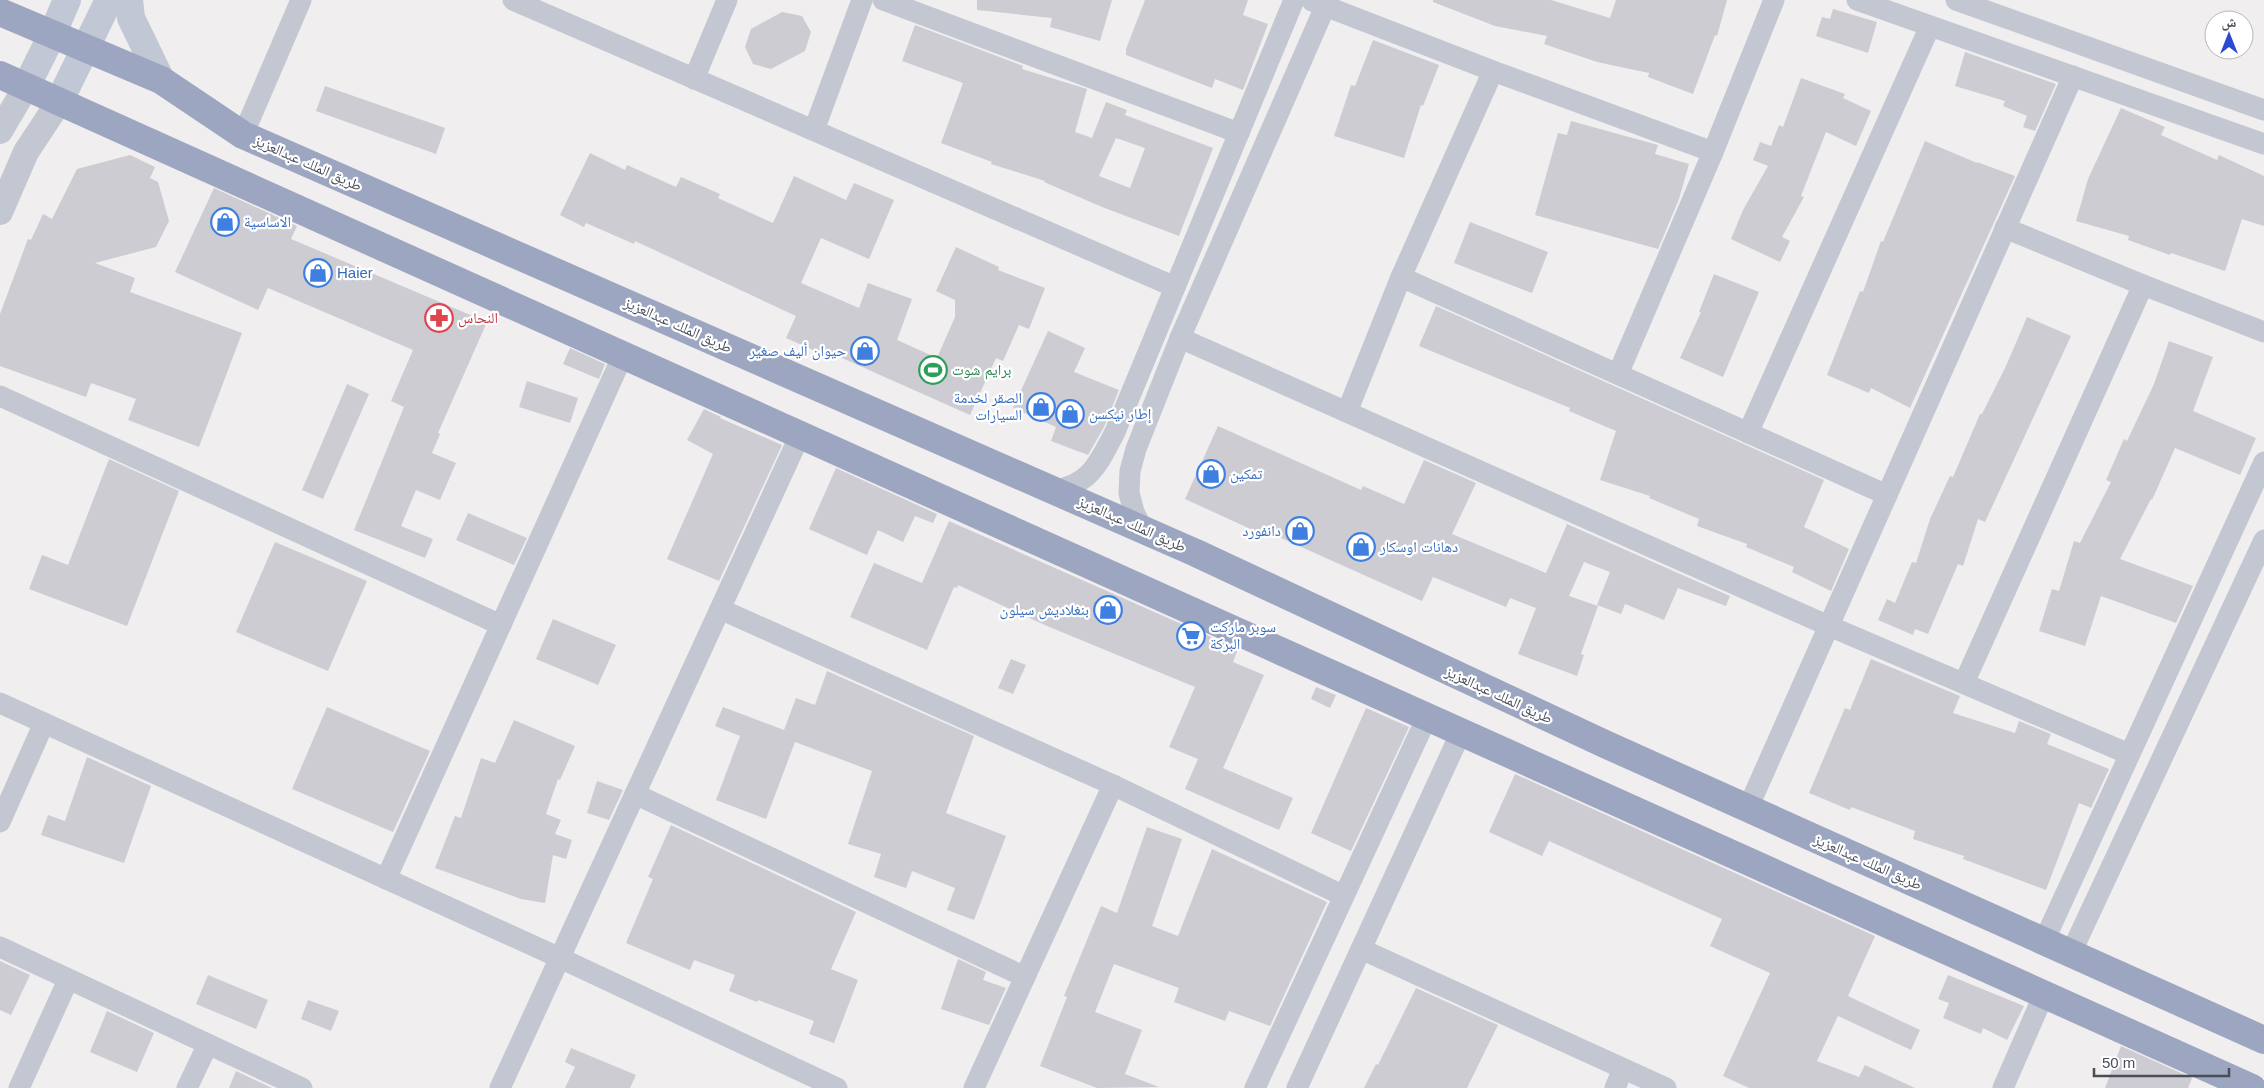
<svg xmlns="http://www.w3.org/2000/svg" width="2264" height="1088" font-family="Helvetica,'Noto Naskh Arabic',sans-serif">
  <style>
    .building { fill: #ccccd2; fill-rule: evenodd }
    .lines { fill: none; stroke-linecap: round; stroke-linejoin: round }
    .minor { stroke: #c2c7d1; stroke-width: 21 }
    .tertiary { stroke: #c2c7d1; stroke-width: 26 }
    .secondary { stroke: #c2c7d5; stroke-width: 28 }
    .trunk { stroke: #9da6c1; stroke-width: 28 }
    .labels { text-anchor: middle; stroke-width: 4.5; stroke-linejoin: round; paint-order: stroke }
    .street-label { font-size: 15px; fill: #484d59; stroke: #fff }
    .shop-label { font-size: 15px; fill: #366cbe; stroke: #fff; text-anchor: start }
    .health-label { font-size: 15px; fill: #be3a42; stroke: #fff; text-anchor: start }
    .leisure-label { font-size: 15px; fill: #27864d; stroke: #fff; text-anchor: start }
  </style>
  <rect width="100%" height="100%" fill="#f0eeee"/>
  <g class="building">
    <polygon points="977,0 1112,0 1100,41 1050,27 1052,18 977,10"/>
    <polygon points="1145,0 1248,0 1243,15 1268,24 1243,90 1215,79 1212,88 1126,55 1126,49"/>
    <polygon points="1433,0 1551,0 1610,18 1616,0 1727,0 1717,36 1715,35 1693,94 1648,77 1649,73 1597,62 1544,44 1547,36 1495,26 1433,2"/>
    <polygon points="1833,9 1877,22 1868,53 1816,36 1822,17 1830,19"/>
    <polygon points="782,12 802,16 811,32 805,51 771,69 753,64 745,47 751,29"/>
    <path d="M 915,25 L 1023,66 L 1022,69 L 1087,89 L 1075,132 L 1092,138 L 1106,102 L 1127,110 L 1125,115 L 1213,148 L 1179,236 L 1102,207 L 1044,182 L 1045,181 L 991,164 L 992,162 L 941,143 L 963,83 L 902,61 ZM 1116,138 L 1145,148 L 1130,188 L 1099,176 Z"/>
    <polygon points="1373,40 1439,65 1423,106 1421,105 1404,158 1334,136 1351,85 1355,86"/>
    <polygon points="1965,52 2056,84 2035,131 2023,127 2027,116 2003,106 2005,101 1955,86"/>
    <polygon points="1801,78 1845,94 1843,98 1871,111 1856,146 1826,132 1801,196 1804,197 1782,237 1790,241 1780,262 1731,239 1743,210 1768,166 1753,160 1760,142 1771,146 1779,125 1783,127"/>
    <polygon points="325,86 445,128 436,154 316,111"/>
    <polygon points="2121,108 2165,127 2161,135 2217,160 2219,155 2264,176 2264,226 2242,219 2225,271 2171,253 2170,255 2128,240 2129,236 2076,221 2088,179"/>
    <polygon points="1571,121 1658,145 1655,154 1689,164 1679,199 1658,249 1535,215 1558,133 1567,135"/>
    <polygon points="1925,141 1977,163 1977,162 2015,176 1910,408 1871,388 1869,393 1827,375 1860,291 1863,292 1881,241 1883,242"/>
    <polygon points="590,153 625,170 627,165 676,187 681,177 720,194 718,198 773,223 794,176 846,200 854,183 894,200 869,259 821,238 801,283 859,308 868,283 912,299 897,340 937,358 955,317 955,300 936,291 956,247 999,267 998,270 1045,288 1029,329 1019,325 1003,361 996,358 970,415 824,350 822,354 786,338 796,316 635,241 634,244 586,223 584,227 560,215"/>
    <polygon points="130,155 155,167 150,178 158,182 169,221 156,247 95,263 135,278 130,292 242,333 199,447 128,420 136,399 91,383 86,397 0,366 0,314 28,239 31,240 43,214 52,219 77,169"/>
    <polygon points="214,188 297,226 291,239 487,322 438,433 440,434 432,453 456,463 440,500 416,490 401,526 433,539 425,558 354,530 404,407 391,401 413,350 268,288 258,310 175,272"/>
    <polygon points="1470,222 1548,252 1532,293 1454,263"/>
    <polygon points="1714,274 1759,292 1723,377 1680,358 1701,312 1699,312"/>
    <polygon points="1436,306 1824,480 1804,527 1849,549 1831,591 1792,572 1794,567 1746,547 1747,544 1697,526 1699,519 1649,498 1650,496 1600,480 1616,431 1569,411 1570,408 1419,346"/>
    <polygon points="2027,317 2071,336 1985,522 1978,519 1963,566 1958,564 1928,634 1915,629 1913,635 1878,620 1887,599 1895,603 1912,562 1916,563 1930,519 1950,476 1953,477 1980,414 1982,414 2006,366"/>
    <polygon points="1048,331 1085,348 1074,372 1119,390 1104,427 1088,455 1051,441 1056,427 1013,408"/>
    <polygon points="2169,341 2213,357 2193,411 2256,438 2240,475 2175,448 2152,500 2151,499 2120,559 2193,586 2176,623 2101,596 2085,646 2039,631 2052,589 2059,591 2074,541 2080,543 2111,482 2106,480 2124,439 2127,441 2154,384"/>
    <polygon points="570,348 605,364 599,379 563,364"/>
    <polygon points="527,381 578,398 570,423 519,407"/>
    <polygon points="347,384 369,394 323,499 302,490"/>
    <polygon points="704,409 721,417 720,418 782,445 719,581 667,559 713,454 687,440"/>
    <polygon points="1218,426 1361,490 1363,486 1404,504 1424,460 1476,483 1452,534 1546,573 1567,524 1730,596 1726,606 1678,588 1664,620 1625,604 1621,614 1597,605 1610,572 1584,562 1569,596 1598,606 1581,654 1584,655 1577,676 1518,654 1536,608 1510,598 1506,607 1433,577 1422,601 1270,533 1268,537 1185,499"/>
    <polygon points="109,459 179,491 127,626 29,589 42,555 68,565"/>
    <polygon points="836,468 937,514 933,523 915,516 903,542 878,530 867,555 809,529"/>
    <polygon points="468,513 527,538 514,565 456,540"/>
    <polygon points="949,521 1238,649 1233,662 1264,675 1223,768 1293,798 1279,830 1185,789 1198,759 1169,747 1195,687 1047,626 958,585 957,588 954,587 927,650 850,617 874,563 922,583"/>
    <polygon points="275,542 367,581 328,671 236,632"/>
    <polygon points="553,619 616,645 598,685 536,659"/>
    <polygon points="1011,659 1026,665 1013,694 998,688"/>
    <polygon points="1871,659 1960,696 1953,713 2015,733 2019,721 2051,734 2047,744 2109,769 2091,808 2079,803 2046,890 1963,859 1964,856 1913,839 1915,831 1851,807 1850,810 1809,793 1845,708 1850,710"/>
    <polygon points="827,671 974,736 946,813 1006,836 974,920 947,910 955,888 912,871 906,888 874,877 881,854 848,844 872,771 795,742 766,819 716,800 740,736 715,726 723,707 784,730 796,698 815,705"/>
    <polygon points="1316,687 1336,695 1330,708 1311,699"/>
    <polygon points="327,707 430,751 393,832 292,789"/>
    <polygon points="1366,708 1409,727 1351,851 1311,833"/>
    <polygon points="514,720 575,746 560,780 558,779 546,814 561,820 555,834 572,840 566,859 553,855 545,903 521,899 435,868 455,816 461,818 481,758 495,763"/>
    <polygon points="87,757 151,786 124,863 41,835 48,815 65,821"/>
    <polygon points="1515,774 1875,936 1848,996 1920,1030 1911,1050 1838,1016 1817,1061 1859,1077 1865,1065 1915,1088 1749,1088 1723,1076 1770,973 1710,946 1722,919 1549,841 1542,856 1489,832"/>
    <polygon points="597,781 623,790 609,820 587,813"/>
    <polygon points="671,825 856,912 831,969 858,980 834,1043 809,1034 814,1021 758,1000 757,1002 729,991 735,975 694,960 690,970 626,943 653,879 648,877"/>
    <polygon points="1147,827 1182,839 1152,926 1178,936 1212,849 1327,902 1270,1026 1229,1011 1225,1021 1174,1002 1179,988 1114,964 1095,1012 1142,1030 1125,1074 1159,1087 1097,1088 1040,1066 1067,997 1064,996 1101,906 1117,913"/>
    <polygon points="958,959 986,972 983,980 1006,988 989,1025 941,1009"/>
    <polygon points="0,961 30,975 11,1015 0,1010"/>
    <polygon points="208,975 268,1000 256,1029 196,1004"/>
    <polygon points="1948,975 2024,1006 2007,1040 1983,1028 1981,1034 1943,1018 1949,1003 1938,999"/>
    <polygon points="1416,988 1498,1025 1467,1088 1364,1088 1376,1064 1378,1065"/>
    <polygon points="308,1000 339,1011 331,1031 301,1019"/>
    <polygon points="107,1011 154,1033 137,1072 90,1052"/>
    <polygon points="2121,1046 2192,1078 2188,1088 2105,1088"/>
    <polygon points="571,1048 636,1075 630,1088 565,1088 575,1067 565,1062"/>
    <polygon points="236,1071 272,1088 229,1088"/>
  </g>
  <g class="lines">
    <g class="minor">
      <polyline points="513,0 1175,287"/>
      <polyline points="883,0 1239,133"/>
      <polyline points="1774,0 1713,152 1493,71 1401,277 1887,495"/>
      <polyline points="1857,0 2264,144"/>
      <polyline points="1956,0 2264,110"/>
      <polyline points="1312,1 1493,71"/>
      <polyline points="694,79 727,0"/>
      <polyline points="814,130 862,0"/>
      <polyline points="243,135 301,0"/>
      <polyline points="2143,285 2264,332"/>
      <polyline points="1180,338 1829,626 2129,754"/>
      <polyline points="1618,374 1713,152"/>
      <polyline points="0,396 501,625"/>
      <polyline points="1347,412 1401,277"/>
      <polyline points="1748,433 1930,26"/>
      <path d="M 1055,490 C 1091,484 1099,462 1115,432 L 1294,0"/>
      <polyline points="1143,530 1134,512 1129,493 1130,471 1136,449 1180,338 1328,0"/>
      <polyline points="720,609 1113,785 1344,896"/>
      <polyline points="1964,683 2143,285 2005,228"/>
      <polyline points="0,703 44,723 0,822"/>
      <polyline points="44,723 560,958 837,1088"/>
      <polyline points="635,794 1025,977"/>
      <polyline points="1748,808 2073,76"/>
      <polyline points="386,879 623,355"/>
      <polyline points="2044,941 2264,462"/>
      <polyline points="0,947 302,1088"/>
      <polyline points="1361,949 1666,1088"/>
      <polyline points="2071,953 2264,540"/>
      <polyline points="19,1088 68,980"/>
      <polyline points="187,1088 207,1046"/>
      <polyline points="500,1088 800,435"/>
      <polyline points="974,1088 1113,785"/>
      <polyline points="1255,1088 1427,717"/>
      <polyline points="1297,1088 1461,732"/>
      <polyline points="1615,1088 1623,1069"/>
      <polyline points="2003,1088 2044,994"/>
    </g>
    <g class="tertiary">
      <polyline points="0,131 26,87"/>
      <polyline points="0,212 26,152 59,102"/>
    </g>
    <g class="secondary">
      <polyline points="129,0 131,18 161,80"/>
      <polyline points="26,87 52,35 67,0"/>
      <polyline points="59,102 109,0"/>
    </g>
    <g class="trunk">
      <polyline points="0,12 161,80 243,135 1196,553 1607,745 2264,1040"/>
      <polyline points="0,75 2252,1088"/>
    </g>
  </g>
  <defs>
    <symbol id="shop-ring" viewBox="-11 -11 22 22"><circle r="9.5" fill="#fff" stroke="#3f7fe0" stroke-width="1.5"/><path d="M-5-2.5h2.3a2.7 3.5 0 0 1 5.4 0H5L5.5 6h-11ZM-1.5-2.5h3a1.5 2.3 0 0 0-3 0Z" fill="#3f7fe0"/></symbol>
    <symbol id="pharmacy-ring" viewBox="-11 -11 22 22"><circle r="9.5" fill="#fff" stroke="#e0444e" stroke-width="1.5"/><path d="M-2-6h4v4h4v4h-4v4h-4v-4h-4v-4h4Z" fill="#e0444e"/></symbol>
    <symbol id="stadium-ring" viewBox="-11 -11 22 22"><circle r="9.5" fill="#fff" stroke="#2e9e5b" stroke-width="1.5"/><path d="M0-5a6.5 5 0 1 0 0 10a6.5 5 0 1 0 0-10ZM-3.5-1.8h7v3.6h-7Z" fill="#2e9e5b"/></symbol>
    <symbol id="supermarket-ring" viewBox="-11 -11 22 22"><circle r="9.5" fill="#fff" stroke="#3f7fe0" stroke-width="1.5"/><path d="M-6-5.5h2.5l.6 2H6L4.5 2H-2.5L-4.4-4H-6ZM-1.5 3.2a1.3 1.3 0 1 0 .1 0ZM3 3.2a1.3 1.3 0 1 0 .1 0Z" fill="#3f7fe0"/></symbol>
  </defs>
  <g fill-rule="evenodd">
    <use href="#shop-ring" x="209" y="206" width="32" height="32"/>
    <use href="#shop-ring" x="302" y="257" width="32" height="32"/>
    <use href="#pharmacy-ring" x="423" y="302" width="32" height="32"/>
    <use href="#shop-ring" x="849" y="335" width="32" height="32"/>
    <use href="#stadium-ring" x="917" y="354" width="32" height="32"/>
    <use href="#shop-ring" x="1025" y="391" width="32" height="32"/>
    <use href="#shop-ring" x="1054" y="398" width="32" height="32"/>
    <use href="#shop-ring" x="1195" y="458" width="32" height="32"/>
    <use href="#shop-ring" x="1284" y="515" width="32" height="32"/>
    <use href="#shop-ring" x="1345" y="531" width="32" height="32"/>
    <use href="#shop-ring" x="1092" y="594" width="32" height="32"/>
    <use href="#supermarket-ring" x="1175" y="620" width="32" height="32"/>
  </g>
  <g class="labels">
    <g class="street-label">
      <text transform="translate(308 163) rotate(24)" y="5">طريق الملك عبدالعزيز</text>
      <text transform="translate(678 325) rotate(24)" y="5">طريق الملك عبدالعزيز</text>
      <text transform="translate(1132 524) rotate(24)" y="5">طريق الملك عبدالعزيز</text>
      <text transform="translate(1499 695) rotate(25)" y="5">طريق الملك عبدالعزيز</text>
      <text transform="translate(1868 862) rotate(24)" y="5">طريق الملك عبدالعزيز</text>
    </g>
    <g class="shop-label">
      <text x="244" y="227">الاساسية</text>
      <text x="337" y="278">Haier</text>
      <text x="846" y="356" text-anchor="end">حيوان أليف صغير</text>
      <text x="1022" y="403" text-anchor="end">الصقر لخدمة<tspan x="1022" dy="17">السيارات</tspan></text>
      <text x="1089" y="419">إطار نيكسن</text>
      <text x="1230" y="479">تمكين</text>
      <text x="1281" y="536" text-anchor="end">دانفورد</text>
      <text x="1380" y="552">دهانات اوسكار</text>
      <text x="1089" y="615" text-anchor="end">بنغلاديش سيلون</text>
      <text x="1210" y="632">سوبر ماركت<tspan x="1210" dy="17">البركة</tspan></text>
    </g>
    <g class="health-label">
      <text x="458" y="323">النحاس</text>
    </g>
    <g class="leisure-label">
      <text x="952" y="375">برايم شوت</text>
    </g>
  </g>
  <g transform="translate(2229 35)"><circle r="24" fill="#ffffff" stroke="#b6b8bd"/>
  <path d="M0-4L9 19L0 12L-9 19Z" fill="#294bcf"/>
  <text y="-8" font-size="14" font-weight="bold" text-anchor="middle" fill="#484d59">ش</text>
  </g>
  <path d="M2094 1068v8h135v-8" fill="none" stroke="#484d59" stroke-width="2.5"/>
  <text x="2102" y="1068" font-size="15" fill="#484d59" stroke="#ffffff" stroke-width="4" paint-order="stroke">50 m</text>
</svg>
